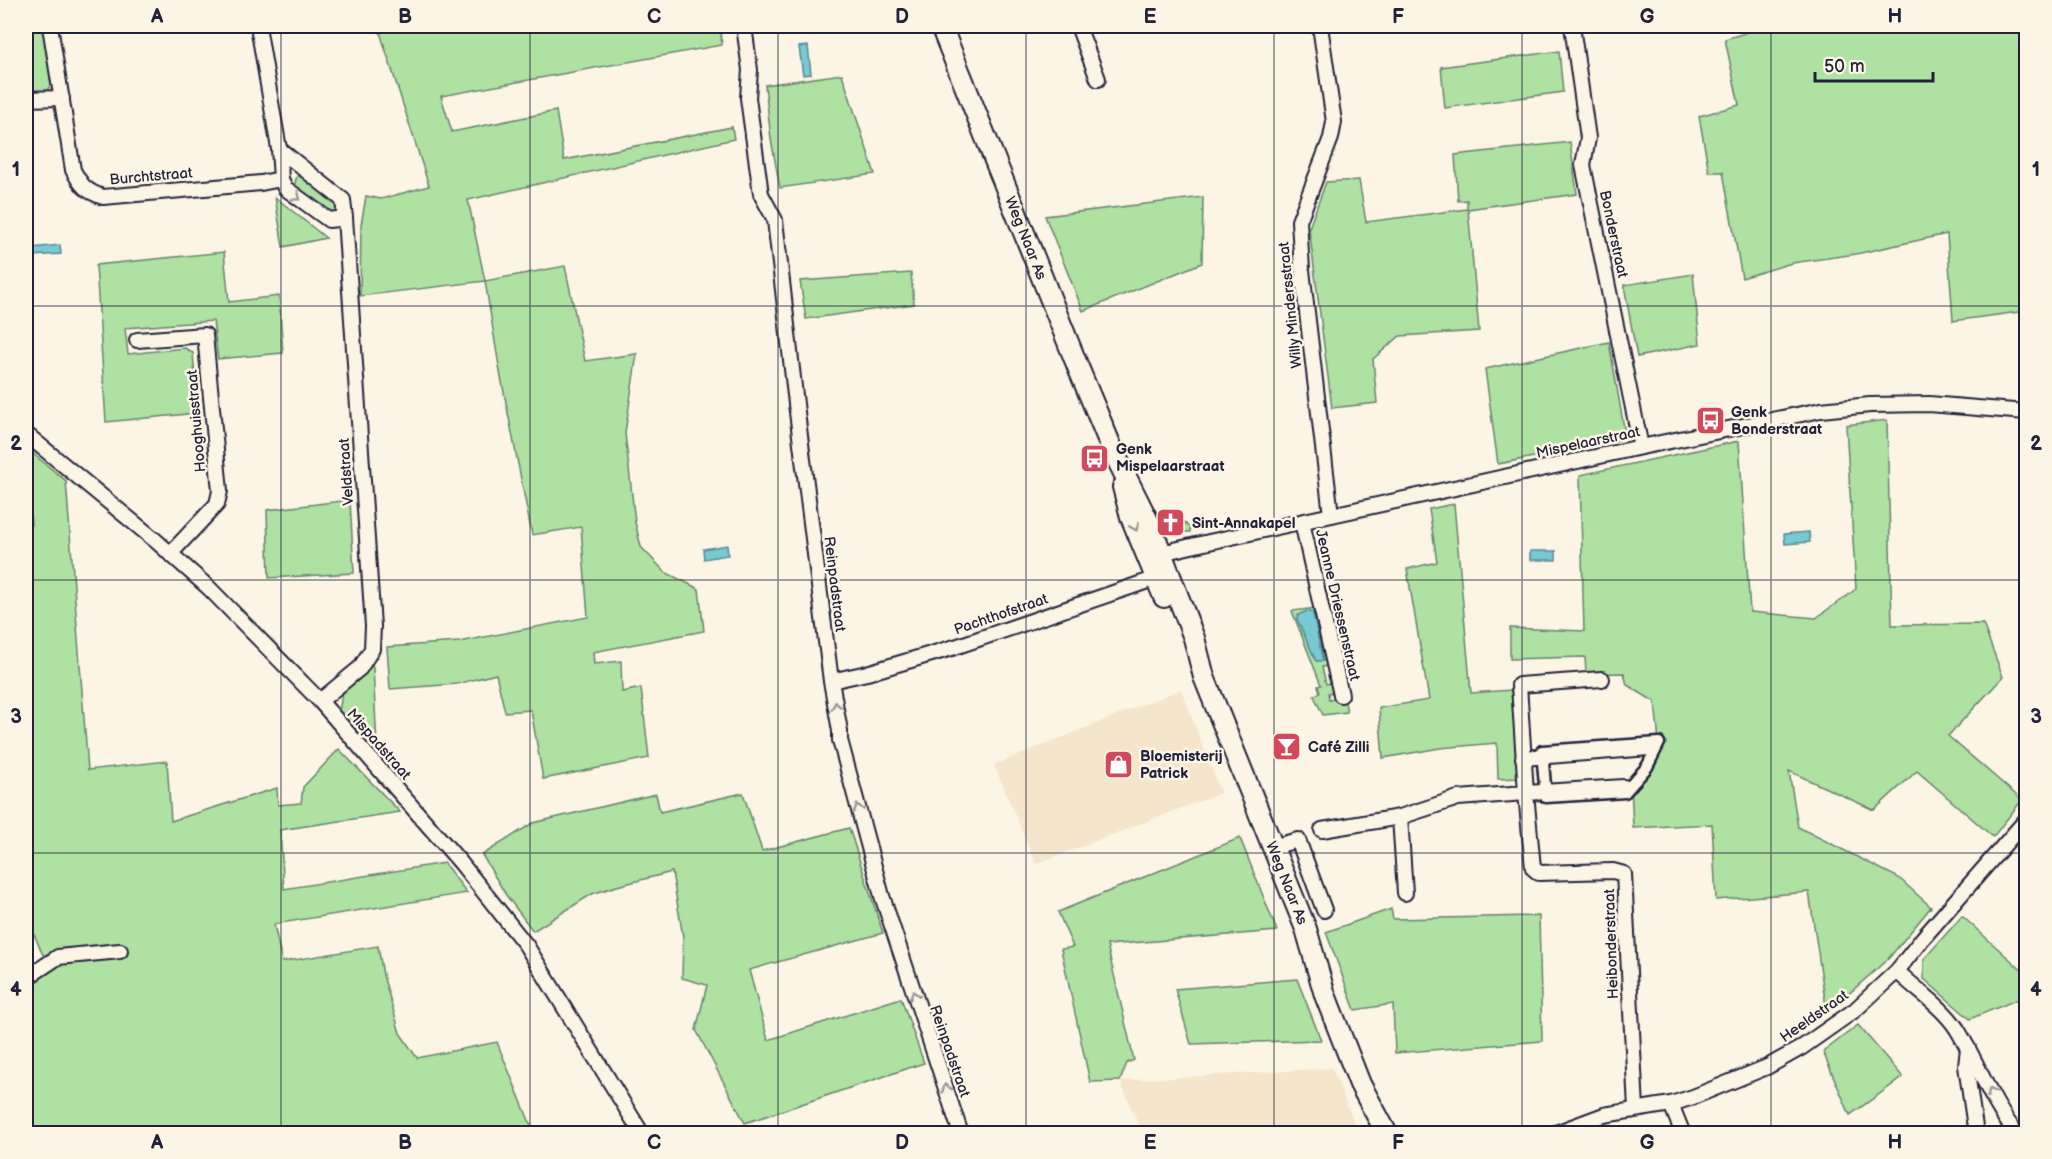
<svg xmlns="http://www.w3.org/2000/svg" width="2052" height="1159" font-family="'Balsamiq Sans',sans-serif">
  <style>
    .built { fill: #f5e5cd }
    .green { fill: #aee1a2; stroke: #68826e; stroke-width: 1.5 }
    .water { fill: #78c9d1; stroke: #568695; stroke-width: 1.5 }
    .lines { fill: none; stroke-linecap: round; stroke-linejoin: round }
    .pedestrian-casing { stroke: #22223b; stroke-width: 15 }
    .minor-casing { stroke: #22223b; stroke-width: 18 }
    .secondary-casing { stroke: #22223b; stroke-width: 24 }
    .pedestrian { stroke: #fcf5e5; stroke-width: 10 }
    .minor { stroke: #fcf5e5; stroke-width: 14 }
    .secondary { stroke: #fcf5e5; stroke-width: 20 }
    .oneway { stroke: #9a9698 }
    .grid { fill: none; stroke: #22223b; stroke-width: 1.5; stroke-opacity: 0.55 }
    .labels { text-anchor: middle; stroke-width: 5; stroke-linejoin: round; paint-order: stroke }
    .street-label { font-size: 15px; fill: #22223b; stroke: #fcf5e5 }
    .poi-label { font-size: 15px; font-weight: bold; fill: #22223b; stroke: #fcf5e5; text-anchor: start }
    .neatline { fill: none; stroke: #22223b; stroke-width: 2 }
    .grid-label { font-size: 20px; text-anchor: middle; font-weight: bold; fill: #22223b }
  </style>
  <rect width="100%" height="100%" fill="#fcf5e5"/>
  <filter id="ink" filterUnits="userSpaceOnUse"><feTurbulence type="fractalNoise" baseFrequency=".0167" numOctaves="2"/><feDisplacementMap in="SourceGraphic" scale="12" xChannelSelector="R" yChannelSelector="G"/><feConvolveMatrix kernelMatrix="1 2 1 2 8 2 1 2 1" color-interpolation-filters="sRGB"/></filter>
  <g filter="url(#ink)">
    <g class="built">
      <polygon points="1181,689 1221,793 1036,864 994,765"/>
      <polygon points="1332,1068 1358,1133 1142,1133 1120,1081"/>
    </g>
    <g class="green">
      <polygon points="26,26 44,26 53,75 52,83 46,92 26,95"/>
      <polygon points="378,26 553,26 560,28 576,26 720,26 722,45 441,96 452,132 556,111 564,160 732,127 734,139 468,200 485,281 565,266 585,361 637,354 625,433 635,522 641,547 665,572 699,589 704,631 593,652 594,664 621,661 622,692 641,688 649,758 543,779 531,710 505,712 496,674 457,684 390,689 387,647 459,642 588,617 581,527 532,535 500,372 485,281 360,296 361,225 366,196 381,199 429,186"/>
      <polygon points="1744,26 2026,26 2026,311 1953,321 1947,234 1856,254 1792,263 1742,278 1723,172 1709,172 1699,116 1739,105 1725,39 1745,33"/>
      <polygon points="1559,51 1563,92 1445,108 1441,67"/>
      <polygon points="842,74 875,174 780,188 771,139 765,85"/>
      <polygon points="1570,142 1577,194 1468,209 1479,331 1400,336 1373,359 1377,403 1332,408 1309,228 1326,182 1359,180 1366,222 1467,209 1467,200 1458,201 1455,155"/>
      <polygon points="302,175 337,201 339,208 335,212 326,213 294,186 297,176"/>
      <polygon points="275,197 326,238 283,247"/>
      <polygon points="1203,197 1202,263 1083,311 1045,216"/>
      <polygon points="224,252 229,302 279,296 283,353 218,359 213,321 125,328 128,354 185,348 193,353 198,413 106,422 96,265"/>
      <polygon points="911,273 914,304 806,319 800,281"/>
      <polygon points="1693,274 1700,344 1637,357 1624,285"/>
      <polygon points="1609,342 1624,428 1620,440 1498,464 1485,369"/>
      <polygon points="1887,420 1892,625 1983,624 2003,677 1948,736 2022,800 1993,837 1917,771 1874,810 1789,771 1798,827 1899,878 1931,907 1889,958 1827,1013 1809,892 1716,900 1712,824 1633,828 1631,785 1659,742 1655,702 1627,685 1624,673 1586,674 1585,657 1510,659 1510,628 1584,631 1580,475 1739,441 1750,612 1816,618 1856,589 1846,425"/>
      <polygon points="26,448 66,481 88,770 167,761 171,821 277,788 278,805 301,803 303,787 339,749 400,812 280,830 284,889 444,863 467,893 274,924 282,962 378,946 383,975 400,1033 417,1058 497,1042 534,1133 26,1133 26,981 59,961 124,947 43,955 26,916 26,526 31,525"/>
      <polygon points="350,500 354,573 269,578 267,510"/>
      <polygon points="1454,504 1471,693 1511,690 1519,778 1498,779 1497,743 1440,748 1383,758 1379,708 1429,700 1407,569 1437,562 1429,509"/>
      <polygon points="1176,515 1190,528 1190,532 1173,532 1165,527 1176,525 1174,519 1164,521 1159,517"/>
      <polygon points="1316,608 1329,666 1322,667 1326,684 1332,683 1334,692 1328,693 1329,700 1344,697 1347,712 1323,715 1314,696 1320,692 1318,686 1321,685 1292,611"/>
      <polygon points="370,666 373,667 377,746 374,751 344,720 339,712 342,694"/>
      <polygon points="743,793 762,851 849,828 883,933 749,970 768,1040 901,998 924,1063 745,1123 696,1030 707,985 682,978 683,937 672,872 617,886 592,894 533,931 506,895 482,855 533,823 656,794 660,812"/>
      <polygon points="1240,838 1277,931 1107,945 1134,1060 1127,1063 1120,1081 1090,1082 1061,949 1073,947 1058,912"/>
      <polygon points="1391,909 1393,919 1539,916 1542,1041 1395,1053 1393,1004 1355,1010 1326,932"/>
      <polygon points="1962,916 2026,974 2026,996 1970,1019 1924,979 1924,959"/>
      <polygon points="1297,979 1321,1040 1191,1044 1175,989"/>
      <polygon points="1858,1025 1903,1077 1850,1115 1823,1052"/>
    </g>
    <g class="water">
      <polygon points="808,46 811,74 803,75 799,47"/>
      <polygon points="60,245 61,254 33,256 32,248"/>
      <polygon points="1809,532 1810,542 1785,544 1784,534"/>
      <polygon points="727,545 728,555 704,559 703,549"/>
      <rect x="1530" y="551" width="26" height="9"/>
      <polygon points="1307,611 1313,613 1323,661 1316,661 1297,619 1298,615"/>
    </g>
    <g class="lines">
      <defs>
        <polygon id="pedestrian" points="1659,743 1647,767 1625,792 1546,797 1542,751"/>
        <g id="minor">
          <path d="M 50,26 L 73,170 C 82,187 86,191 103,197 L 261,183 L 281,179"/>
          <polyline points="258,26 279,149 281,179 285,188 329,220 345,218"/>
          <polyline points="744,26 750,70 748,98 761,194 775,220 796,404 831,681 840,731 840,740 882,896 961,1134"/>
          <polyline points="1078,26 1098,79"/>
          <polyline points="1320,26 1334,122 1331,138 1299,221 1302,270 1331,515"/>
          <polyline points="1572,26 1588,138 1583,165 1641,447"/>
          <polyline points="26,99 62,98"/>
          <polyline points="279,149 343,200 345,218 373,626 372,649 360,668 320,701"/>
          <polyline points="137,340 205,335 220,491 217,504 170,554"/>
          <polyline points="26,434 155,540 209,588 320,701 460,862 526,945 642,1134"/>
          <polyline points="1302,522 1341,695"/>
          <polyline points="831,681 867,673 955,647 1148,581 1156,577 1161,553 1209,542 1641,447 1821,410 1870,405 1929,404 2026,412"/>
          <polyline points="1523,758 1649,748"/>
          <polyline points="1624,787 1526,793 1533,868 1539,873 1613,871 1624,874 1636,1109"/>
          <polyline points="1400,817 1405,893"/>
          <polyline points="1322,830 1400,817 1458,798 1526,793 1519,685 1602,679"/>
          <polyline points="1272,847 1298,840 1324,910"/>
          <path d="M 1897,971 C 1916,990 1942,1006 1957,1029 C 1978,1063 1991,1103 2017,1134"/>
          <polyline points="26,975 31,975 58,957 120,951"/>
          <polyline points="1968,1048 1966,1066 1976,1134"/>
          <polyline points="1671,1104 1683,1134"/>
          <polyline points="1553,1134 1604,1115 1671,1104 1693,1097 1767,1067 1801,1048 1855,1010 1897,971 1923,938 2026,820"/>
        </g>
        <g id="secondary">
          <polyline points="941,26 1080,372 1113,451 1152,529 1194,638 1204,677 1306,929 1325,995 1360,1084 1387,1134"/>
          <polyline points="1123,487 1131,517 1164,597"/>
        </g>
      </defs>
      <use href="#pedestrian" class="pedestrian-casing"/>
      <use href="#minor" class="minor-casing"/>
      <use href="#secondary" class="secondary-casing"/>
      <use href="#pedestrian" class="pedestrian"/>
      <use href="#minor" class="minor"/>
      <use href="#secondary" class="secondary"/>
    </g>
    <defs><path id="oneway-chevron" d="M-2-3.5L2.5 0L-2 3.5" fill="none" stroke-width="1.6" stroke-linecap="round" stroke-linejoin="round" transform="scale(1.5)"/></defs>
    <g class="oneway">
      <use href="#oneway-chevron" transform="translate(297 197) rotate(36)"/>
      <use href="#oneway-chevron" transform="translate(1135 527) rotate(68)"/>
      <use href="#oneway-chevron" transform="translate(836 706) rotate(-101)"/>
      <use href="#oneway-chevron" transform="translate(858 808) rotate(-105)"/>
      <use href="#oneway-chevron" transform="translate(914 995) rotate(-109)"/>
      <use href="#oneway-chevron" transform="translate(946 1088) rotate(-109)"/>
      <use href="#oneway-chevron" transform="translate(1991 1092) rotate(-116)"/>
    </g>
  </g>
  <path class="grid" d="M 281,26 L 281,1134M 530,26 L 530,1134M 778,26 L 778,1134M 1026,26 L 1026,1134M 1274,26 L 1274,1134M 1522,26 L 1522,1134M 1771,26 L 1771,1134M 26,306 L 2026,306M 26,580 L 2026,580M 26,853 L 2026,853"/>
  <defs>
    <symbol id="bus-square" viewBox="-11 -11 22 22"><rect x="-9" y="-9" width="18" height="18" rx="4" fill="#d1495b" stroke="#fcf5e5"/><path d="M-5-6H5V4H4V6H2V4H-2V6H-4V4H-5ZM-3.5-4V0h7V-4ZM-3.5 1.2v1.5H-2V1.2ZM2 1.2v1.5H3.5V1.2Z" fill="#fff"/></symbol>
    <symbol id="church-square" viewBox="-11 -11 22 22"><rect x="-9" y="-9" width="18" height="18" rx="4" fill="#d1495b" stroke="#fcf5e5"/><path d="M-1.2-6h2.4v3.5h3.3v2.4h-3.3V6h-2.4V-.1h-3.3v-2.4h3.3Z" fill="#fff"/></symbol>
    <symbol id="bar-square" viewBox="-11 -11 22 22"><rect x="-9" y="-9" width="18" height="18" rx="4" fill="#d1495b" stroke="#fcf5e5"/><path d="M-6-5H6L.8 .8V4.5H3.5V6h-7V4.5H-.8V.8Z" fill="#fff"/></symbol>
    <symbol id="shop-square" viewBox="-11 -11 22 22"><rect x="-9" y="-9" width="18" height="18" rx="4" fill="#d1495b" stroke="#fcf5e5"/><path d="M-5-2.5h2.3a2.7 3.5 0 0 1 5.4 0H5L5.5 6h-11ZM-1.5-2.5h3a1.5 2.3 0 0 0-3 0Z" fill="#fff"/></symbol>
  </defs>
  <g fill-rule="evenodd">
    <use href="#bus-square" x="1694" y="404" width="33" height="33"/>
    <use href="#bus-square" x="1078" y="442" width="33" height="33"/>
    <use href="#church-square" x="1154" y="506" width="33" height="33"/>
    <use href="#bar-square" x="1270" y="730" width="33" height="33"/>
    <use href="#shop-square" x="1102" y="748" width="33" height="33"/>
  </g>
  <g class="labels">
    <g class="street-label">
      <text transform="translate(151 176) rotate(-5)" y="5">Burchtstraat</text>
      <text transform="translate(1614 234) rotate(78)" y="5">Bonderstraat</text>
      <text transform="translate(1026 238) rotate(68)" y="5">Weg Naar As</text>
      <text transform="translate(1290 305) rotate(-96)" y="5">Willy Mindersstraat</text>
      <text transform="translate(196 421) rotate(-95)" y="5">Hooghuisstraat</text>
      <text transform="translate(1588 442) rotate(-12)" y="5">Mispelaarstraat</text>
      <text transform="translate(346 472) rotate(-94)" y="5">Veldstraat</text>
      <text transform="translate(835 584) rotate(83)" y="5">Reinpadstraat</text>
      <text transform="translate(1338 605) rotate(77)" y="5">Jeanne Driessenstraat</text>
      <text transform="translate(1001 614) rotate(-19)" y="5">Pachthofstraat</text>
      <text transform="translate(379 744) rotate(49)" y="5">Mispadstraat</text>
      <text transform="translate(1287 883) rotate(68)" y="5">Weg Naar As</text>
      <text transform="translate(1611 944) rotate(-92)" y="5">Heibonderstraat</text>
      <text transform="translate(1814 1016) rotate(-35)" y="5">Heeldstraat</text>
      <text transform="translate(950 1051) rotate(71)" y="5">Reinpadstraat</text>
    </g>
    <g class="poi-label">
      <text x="1731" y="417">Genk<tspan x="1731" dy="17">Bonderstraat</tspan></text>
      <text x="1116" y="454">Genk<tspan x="1116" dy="17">Mispelaarstraat</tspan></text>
      <text x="1192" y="528">Sint-Annakapel</text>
      <text x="1308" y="752">Café Zilli</text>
      <text x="1140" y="761">Bloemisterij<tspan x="1140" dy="17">Patrick</tspan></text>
    </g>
  </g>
  <rect width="2052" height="1159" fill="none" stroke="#fcf5e5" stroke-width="66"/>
  <path d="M1815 72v9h118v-9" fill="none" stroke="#22223b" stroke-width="3"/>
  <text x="1824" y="72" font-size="18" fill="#22223b" stroke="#fcf5e5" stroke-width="4.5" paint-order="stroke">50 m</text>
  <rect x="33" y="33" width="1986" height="1093" class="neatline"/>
  <g class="grid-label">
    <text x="157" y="23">A</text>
    <text x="405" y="23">B</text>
    <text x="654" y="23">C</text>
    <text x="902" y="23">D</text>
    <text x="1150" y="23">E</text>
    <text x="1398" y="23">F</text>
    <text x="1647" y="23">G</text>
    <text x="1895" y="23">H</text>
    <text x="16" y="176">1</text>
    <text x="2036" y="176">1</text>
    <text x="16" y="450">2</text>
    <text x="2036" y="450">2</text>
    <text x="16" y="723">3</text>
    <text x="2036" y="723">3</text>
    <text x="16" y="996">4</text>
    <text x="2036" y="996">4</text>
    <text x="157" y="1149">A</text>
    <text x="405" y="1149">B</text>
    <text x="654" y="1149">C</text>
    <text x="902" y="1149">D</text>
    <text x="1150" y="1149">E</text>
    <text x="1398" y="1149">F</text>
    <text x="1647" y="1149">G</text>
    <text x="1895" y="1149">H</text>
  </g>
</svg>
